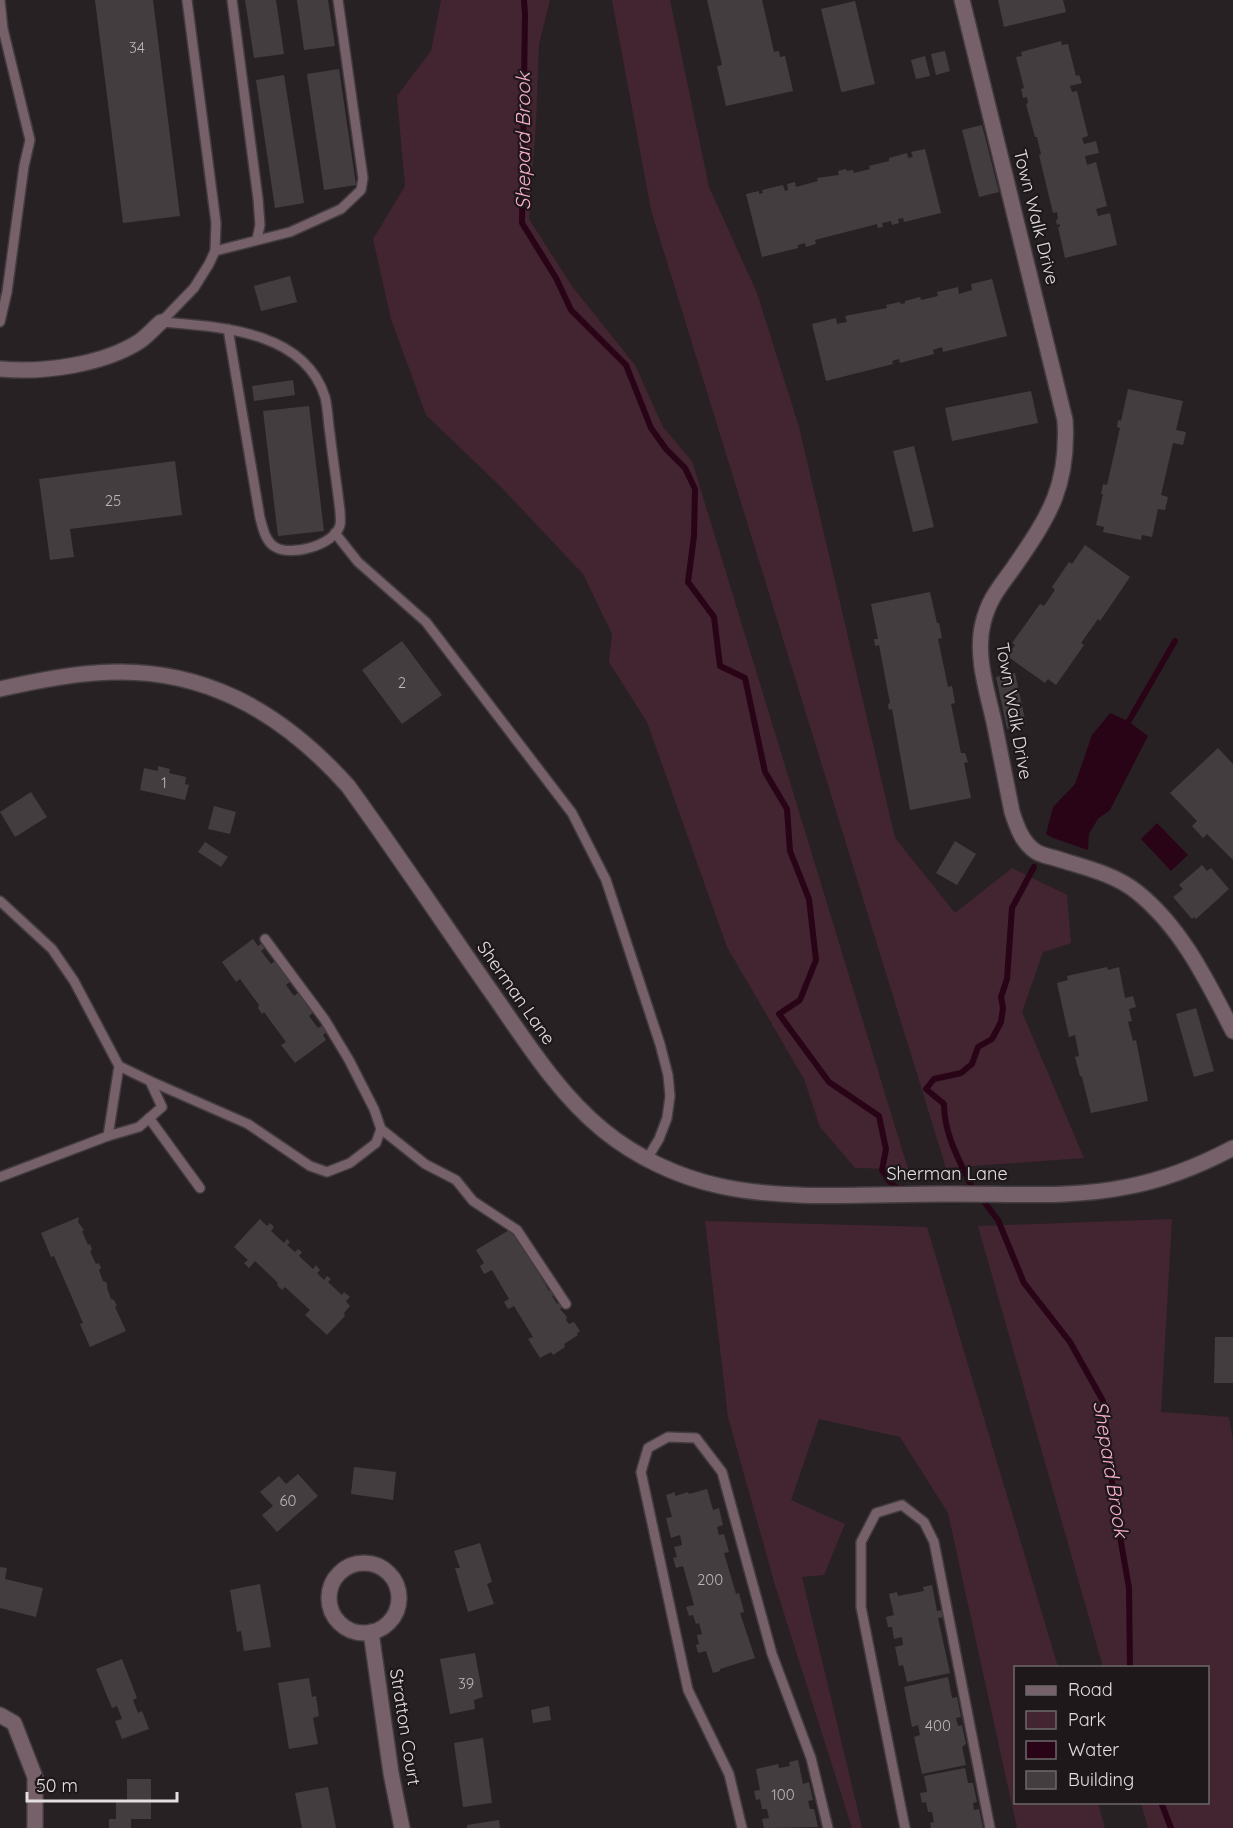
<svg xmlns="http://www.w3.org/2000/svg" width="1233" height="1828" font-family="Quicksand,sans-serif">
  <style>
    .green { fill: #432431 }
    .water { fill: #290417 }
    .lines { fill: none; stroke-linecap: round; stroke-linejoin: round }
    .stream { stroke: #290417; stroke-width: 6 }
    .building { fill: #443d40 }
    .service-casing { stroke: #423c3e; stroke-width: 12 }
    .minor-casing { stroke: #423c3e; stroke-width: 18 }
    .tertiary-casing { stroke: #423c3e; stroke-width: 18 }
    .service { stroke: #766069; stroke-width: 9 }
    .minor { stroke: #766069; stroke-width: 15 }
    .tertiary { stroke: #766069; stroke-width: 15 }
    .labels { text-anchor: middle; stroke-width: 4.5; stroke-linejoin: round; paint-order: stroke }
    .number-label { font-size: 15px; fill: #bbb6b8 }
    .street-label { font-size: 18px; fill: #e3dfe0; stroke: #1e181a }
    .water-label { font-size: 20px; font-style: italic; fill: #faadcd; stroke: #1e181a }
  </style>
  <rect width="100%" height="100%" fill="#282124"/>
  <g class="green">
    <polygon points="441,0 550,0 539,44 536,122 529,219 571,285 635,365 663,427 692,461 908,1169 855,1168 820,1127 804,1079 727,947 647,722 609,662 612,634 583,574 501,487 426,415 391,319 373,239 405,186 397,96 431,51"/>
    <polygon points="612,0 670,0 709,187 757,293 799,427 895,838 955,913 1012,868 1067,895 1071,943 1043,952 1022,1012 1084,1158 946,1168 651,210"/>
    <polygon points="1172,1219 1161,1412 1229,1417 1233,1440 1233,1828 1148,1828 1141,1803 1208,1802 1208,1668 1103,1667 978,1226"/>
    <polygon points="705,1221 927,1227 1058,1667 1016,1668 1016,1802 1098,1803 1105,1828 1017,1828 948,1513 900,1437 819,1419 791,1500 845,1524 824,1575 802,1577 862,1828 852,1828 775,1585 728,1417"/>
  </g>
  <g class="water">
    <polygon points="1110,713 1128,721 1148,736 1110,810 1098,819 1089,834 1088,850 1053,838 1046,834 1053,807 1075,784 1092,735"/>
    <polygon points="1157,823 1188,855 1171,871 1141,839"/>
  </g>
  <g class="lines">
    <g class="stream">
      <polyline points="524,0 525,14 522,223 556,278 571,310 626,365 651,428 666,449 685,468 695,489 694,536 688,582 714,617 720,666 745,678 765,772 787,809 790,851 809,899 816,960 800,1000 779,1014 829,1082 879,1116 886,1149 882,1170 889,1181 897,1188 903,1188"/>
      <polyline points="1126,726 1175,641"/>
      <path d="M 972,1187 C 959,1160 944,1134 944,1104 L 926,1089 L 934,1079 L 961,1073 L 972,1064 L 978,1047 L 992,1039 L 1001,1022 L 1003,1008 L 1001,997 L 1007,979 L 1012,908 L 1034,867"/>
      <polyline points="979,1195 998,1220 1024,1283 1070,1342 1103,1401 1115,1508 1129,1588 1130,1668"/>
      <polyline points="1161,1802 1171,1828"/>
    </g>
  </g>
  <g class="building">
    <polygon points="95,0 153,0 180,216 123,223"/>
    <polygon points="245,0 276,0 284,54 254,58"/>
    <polygon points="297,0 328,0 335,46 304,50"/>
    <polygon points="707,0 762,0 774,52 779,51 780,57 785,56 793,91 726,106 717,66 722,65"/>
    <polygon points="998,0 1063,0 1066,12 1004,27"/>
    <polygon points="855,1 875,84 843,92 841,91 821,9"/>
    <polygon points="1061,41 1062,45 1068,44 1076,76 1079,75 1082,83 1070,86 1072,92 1077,91 1088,136 1082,138 1084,144 1096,141 1099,153 1085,156 1087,165 1096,162 1107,206 1096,209 1098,216 1110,213 1117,245 1065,258 1058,227 1060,227 1060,224 1057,225 1056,220 1058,219 1057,212 1053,213 1039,155 1041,154 1037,137 1035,137 1026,104 1028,103 1027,97 1023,98 1021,89 1024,88 1016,57 1022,56 1021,52"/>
    <polygon points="945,51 950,71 936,75 931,54"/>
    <polygon points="925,56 930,76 916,79 911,60"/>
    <polygon points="339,69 356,185 324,190 307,74"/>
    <polygon points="284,75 304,203 275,208 256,80"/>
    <polygon points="982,125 999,192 979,197 962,130"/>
    <polygon points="925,149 941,213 904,222 903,218 898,219 899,223 892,225 891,221 882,223 883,227 878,228 877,224 815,240 816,244 806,247 805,243 798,245 798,248 762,257 746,194 759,191 759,194 763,193 762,190 783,185 785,191 788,190 787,184 795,182 796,187 818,181 817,178 839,175 838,171 846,169 847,171 853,170 854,173 870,169 869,166 889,161 889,158 907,153 908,158 913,157 911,152"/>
    <polygon points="290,276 297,302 261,311 254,286"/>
    <polygon points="992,279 1007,336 943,352 942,347 933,350 934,354 900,363 899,359 892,361 893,364 826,381 812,324 836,318 837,324 847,322 845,316 887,308 886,305 900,302 901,304 905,303 905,301 920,297 921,300 938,296 937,292 958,287 959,294 972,290 971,284"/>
    <polygon points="293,380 295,395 254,401 252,386"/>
    <polygon points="1128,389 1183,401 1176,430 1186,432 1183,445 1173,443 1161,495 1168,497 1165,510 1158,509 1152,537 1142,535 1141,540 1103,532 1104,527 1096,525 1103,494 1101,494 1103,484 1107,485 1120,428 1117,427 1118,420 1121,421"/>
    <polygon points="1031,391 1038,423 952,441 945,408"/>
    <polygon points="309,406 324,531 278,536 263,411"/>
    <polygon points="914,446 934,527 913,532 893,451"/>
    <polygon points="175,461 182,515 70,529 74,557 50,560 39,479"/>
    <polygon points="1085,545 1130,577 1100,621 1098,619 1081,643 1084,645 1056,685 1048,679 1045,683 1007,656 1015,645 1012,643 1040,604 1044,606 1055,590 1052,587 1069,562 1072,564"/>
    <polygon points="930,592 937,623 939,623 942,638 938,639 948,687 952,686 955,703 951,704 961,753 965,753 968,762 964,763 971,798 910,810 892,709 889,710 888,704 890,703 879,645 875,646 874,639 878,639 871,604"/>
    <polygon points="402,641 442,695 402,724 362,670"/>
    <polygon points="1015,673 1026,724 1007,729 996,677"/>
    <polygon points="1218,748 1233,764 1233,860 1207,834 1203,838 1192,826 1197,821 1170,793"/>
    <polygon points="158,766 170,769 169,773 186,777 185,784 189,785 185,800 140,790 144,768 158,771"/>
    <polygon points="31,792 47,817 15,837 0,812"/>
    <polygon points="214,806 236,812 230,834 208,829"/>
    <polygon points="955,841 976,854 957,885 936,873"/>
    <polygon points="205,842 228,857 221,867 198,852"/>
    <polygon points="1202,865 1207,871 1211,868 1229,889 1196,919 1194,917 1192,919 1173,897 1183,889 1179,885"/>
    <polygon points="253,939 258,946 262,943 266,947 261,951 271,964 276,960 291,981 286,985 294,996 299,992 314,1012 309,1016 318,1028 323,1025 328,1031 323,1035 326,1040 295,1063 281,1045 286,1042 264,1012 262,1014 258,1008 259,1005 240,979 236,982 222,962"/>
    <polygon points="1107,967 1108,970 1119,967 1125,998 1133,996 1136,1007 1129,1009 1132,1021 1128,1022 1133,1041 1136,1040 1148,1101 1091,1113 1082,1077 1080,1076 1075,1057 1079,1056 1075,1035 1069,1037 1057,983 1068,980 1067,976"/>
    <polygon points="1196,1008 1214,1071 1194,1077 1176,1014"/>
    <polygon points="79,1217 78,1222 84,1230 82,1231 88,1245 90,1244 92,1250 90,1251 96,1264 99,1263 101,1268 99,1270 103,1281 107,1283 107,1288 111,1299 114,1300 117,1306 115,1307 126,1331 90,1347 80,1324 83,1323 54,1256 51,1257 41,1233"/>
    <polygon points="260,1219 267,1226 270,1223 274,1227 271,1231 284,1243 287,1239 290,1242 287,1245 295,1252 298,1249 302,1252 299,1256 313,1269 316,1265 320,1270 317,1273 324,1280 327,1276 331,1279 328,1282 342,1295 344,1292 350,1297 346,1301 350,1306 344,1313 345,1316 327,1335 305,1315 310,1310 285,1287 282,1290 277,1285 278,1283 255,1261 249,1268 244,1263 248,1260 234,1247"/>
    <polygon points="511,1229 516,1238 520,1235 523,1240 519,1242 537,1270 540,1268 543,1274 540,1275 549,1291 552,1289 555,1295 552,1296 557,1304 560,1302 563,1307 560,1309 567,1317 566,1320 569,1324 574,1322 580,1331 577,1333 578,1335 564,1344 565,1347 553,1355 551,1352 540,1358 528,1339 533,1337 514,1306 508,1309 504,1302 509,1299 492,1270 484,1274 480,1266 484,1263 476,1250"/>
    <polygon points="1215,1337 1233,1337 1233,1383 1214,1383"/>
    <polygon points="354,1467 396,1472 393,1500 351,1494"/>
    <polygon points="298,1474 318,1496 277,1532 262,1515 273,1506 260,1492 279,1476 286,1484"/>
    <polygon points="707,1489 713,1510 719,1508 723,1525 717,1527 719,1535 724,1534 729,1552 724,1553 736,1594 739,1593 744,1612 740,1613 755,1658 720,1669 720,1671 713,1673 706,1651 698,1653 696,1645 699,1644 697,1635 702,1634 699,1623 696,1624 693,1615 689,1616 686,1607 694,1605 683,1566 676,1568 673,1558 677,1557 674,1547 682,1545 680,1535 671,1538 666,1518 672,1517 666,1495 675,1492 675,1496 688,1492 689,1494"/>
    <polygon points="480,1543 492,1582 487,1584 494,1604 468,1612 455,1568 460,1568 454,1551"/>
    <polygon points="0,1567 7,1568 5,1579 43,1588 36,1617 0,1608"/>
    <polygon points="260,1584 271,1647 244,1651 241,1631 237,1632 230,1590"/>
    <polygon points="932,1585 937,1611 943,1610 944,1617 938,1618 950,1673 907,1682 903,1665 899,1666 895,1647 903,1645 902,1637 894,1639 892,1627 888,1627 886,1617 894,1615 889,1594 897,1592 898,1596 924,1591 923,1587"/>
    <polygon points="475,1653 483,1697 474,1700 475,1709 450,1714 440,1659"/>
    <polygon points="122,1659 137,1698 133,1700 138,1713 142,1711 149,1729 122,1739 115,1721 122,1719 117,1706 112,1708 96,1669"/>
    <polygon points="948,1677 952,1698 957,1697 961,1717 956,1718 958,1726 962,1725 966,1744 962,1747 966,1765 922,1774 914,1737 920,1735 918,1725 912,1727 904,1687"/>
    <polygon points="309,1678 312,1697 316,1696 319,1716 313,1718 318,1744 289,1749 278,1683"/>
    <polygon points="549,1706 551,1720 533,1723 531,1710"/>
    <polygon points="483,1738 492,1803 463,1807 454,1743"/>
    <polygon points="798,1760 803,1784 809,1782 813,1800 808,1801 810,1809 814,1809 818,1827 764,1828 762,1819 769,1818 767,1809 762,1809 760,1799 756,1800 754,1791 760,1790 756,1769 778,1764 779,1768 790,1766 789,1762"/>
    <polygon points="965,1768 968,1783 973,1783 977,1802 973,1803 974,1810 979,1809 983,1828 931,1828 930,1823 934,1822 932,1812 928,1812 926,1802 922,1803 920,1793 927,1792 924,1776"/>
    <polygon points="127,1779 151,1779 151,1819 131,1819 131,1828 109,1828 109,1819 116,1819 116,1802 127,1802"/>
    <polygon points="328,1787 336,1828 302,1828 295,1793"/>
    <polygon points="499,1820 500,1828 467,1828 467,1825"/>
  </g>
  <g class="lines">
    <defs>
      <g id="service">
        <polyline points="232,0 258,199 260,225 257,239"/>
        <polyline points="215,251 290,232 341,209 361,190 363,178 338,0"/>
        <polyline points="0,322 7,292 24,166 30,140 3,29 0,0"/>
        <path d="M 161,322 C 219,327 304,330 325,397 C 328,409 328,422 330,434 C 333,460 337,485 340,511 C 340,515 341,521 340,525 C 335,545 291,557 275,547 C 265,541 263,528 260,518 L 228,329"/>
        <polyline points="161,322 194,288 209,264 215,251 216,223 187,0"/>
        <polyline points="335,533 358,562 426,622 572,813 606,880 660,1044 668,1075 670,1096 667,1118 659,1139 647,1159"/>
        <polyline points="0,901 52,949 74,981 119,1066 108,1136 0,1177"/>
        <polyline points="150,1081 248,1124 310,1166 327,1172 350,1163 376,1143 381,1129 374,1109 349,1060 325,1020 265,939"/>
        <polyline points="149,1118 200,1188"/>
        <polyline points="381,1129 425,1164 456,1180 473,1201 517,1230 566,1304"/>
        <polyline points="108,1136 139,1127 162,1107 150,1081 119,1066"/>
        <polyline points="742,1828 729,1774 688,1690 641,1472 648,1448 668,1437 696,1438 722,1472 772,1654 811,1758 828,1828"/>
        <polyline points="905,1828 861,1607 861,1542 876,1513 902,1505 924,1522 934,1542 990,1828"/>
      </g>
      <g id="minor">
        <path d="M 962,0 L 1065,420 C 1069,485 1050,515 1014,567 C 1000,587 989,598 983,623 C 975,655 987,691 994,722 C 1000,752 1006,782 1012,812 C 1017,827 1022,842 1035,851 C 1042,856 1053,857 1061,860 C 1087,868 1116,875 1137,892 C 1182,928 1207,981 1233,1031"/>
        <path d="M 0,369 C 43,373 103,365 140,341 C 147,336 154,328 161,322"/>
        <circle cx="364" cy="1598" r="35"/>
        <polyline points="371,1632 391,1773 402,1828"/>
        <polyline points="0,1715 14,1723 35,1777 35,1828"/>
      </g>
      <path id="tertiary" d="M 0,689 C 31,682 63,675 95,673 C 199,664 280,710 348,786 C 399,856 447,929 497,1000 C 528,1045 560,1095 603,1130 C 636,1157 678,1177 720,1186 C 787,1201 873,1194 942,1194 C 1002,1193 1068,1199 1126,1187 C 1164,1180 1199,1166 1233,1148"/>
    </defs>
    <use href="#service" class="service-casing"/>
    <use href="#minor" class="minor-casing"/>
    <use href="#tertiary" class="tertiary-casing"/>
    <use href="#service" class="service"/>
    <use href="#minor" class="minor"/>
    <use href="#tertiary" class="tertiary"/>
  </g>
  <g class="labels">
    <g class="number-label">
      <text x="137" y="53">34</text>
      <text x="113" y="506">25</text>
      <text x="402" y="688">2</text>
      <text x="164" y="788">1</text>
      <text x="288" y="1506">60</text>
      <text x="710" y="1585">200</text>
      <text x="466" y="1689">39</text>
      <text x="938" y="1731">400</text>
      <text x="783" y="1800">100</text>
    </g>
    <g class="street-label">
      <text transform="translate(1036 217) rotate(76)" y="6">Town Walk Drive</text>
      <text transform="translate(1014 711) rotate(80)" y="6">Town Walk Drive</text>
      <text transform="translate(516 993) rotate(55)" y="6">Sherman Lane</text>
      <text x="947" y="1180">Sherman Lane</text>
      <text transform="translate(405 1727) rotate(81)" y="6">Stratton Court</text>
    </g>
    <g class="water-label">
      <text transform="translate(523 141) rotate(-90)" y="7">Shepard Brook</text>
      <text transform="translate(1111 1469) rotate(81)" y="7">Shepard Brook</text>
    </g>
  </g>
  <rect x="1014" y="1666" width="195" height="138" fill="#1e181a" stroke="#6d6869" stroke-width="1.5"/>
  <rect x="1026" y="1686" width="30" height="9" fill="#766069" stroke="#6d6869" stroke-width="1.5"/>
  <text x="1068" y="1696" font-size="18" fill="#e3dfe0">Road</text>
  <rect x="1026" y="1711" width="30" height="18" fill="#432431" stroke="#6d6869" stroke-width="1.5"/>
  <text x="1068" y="1726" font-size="18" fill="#e3dfe0">Park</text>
  <rect x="1026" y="1741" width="30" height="18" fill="#290417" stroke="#6d6869" stroke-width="1.5"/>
  <text x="1068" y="1756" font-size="18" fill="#e3dfe0">Water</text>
  <rect x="1026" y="1771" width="30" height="18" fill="#443d40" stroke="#6d6869" stroke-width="1.5"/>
  <text x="1068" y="1786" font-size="18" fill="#e3dfe0">Building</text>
  <path d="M27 1792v9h150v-9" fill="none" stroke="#e3dfe0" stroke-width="3"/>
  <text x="36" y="1792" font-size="18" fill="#e3dfe0" stroke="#1e181a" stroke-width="4.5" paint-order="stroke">50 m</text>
</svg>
